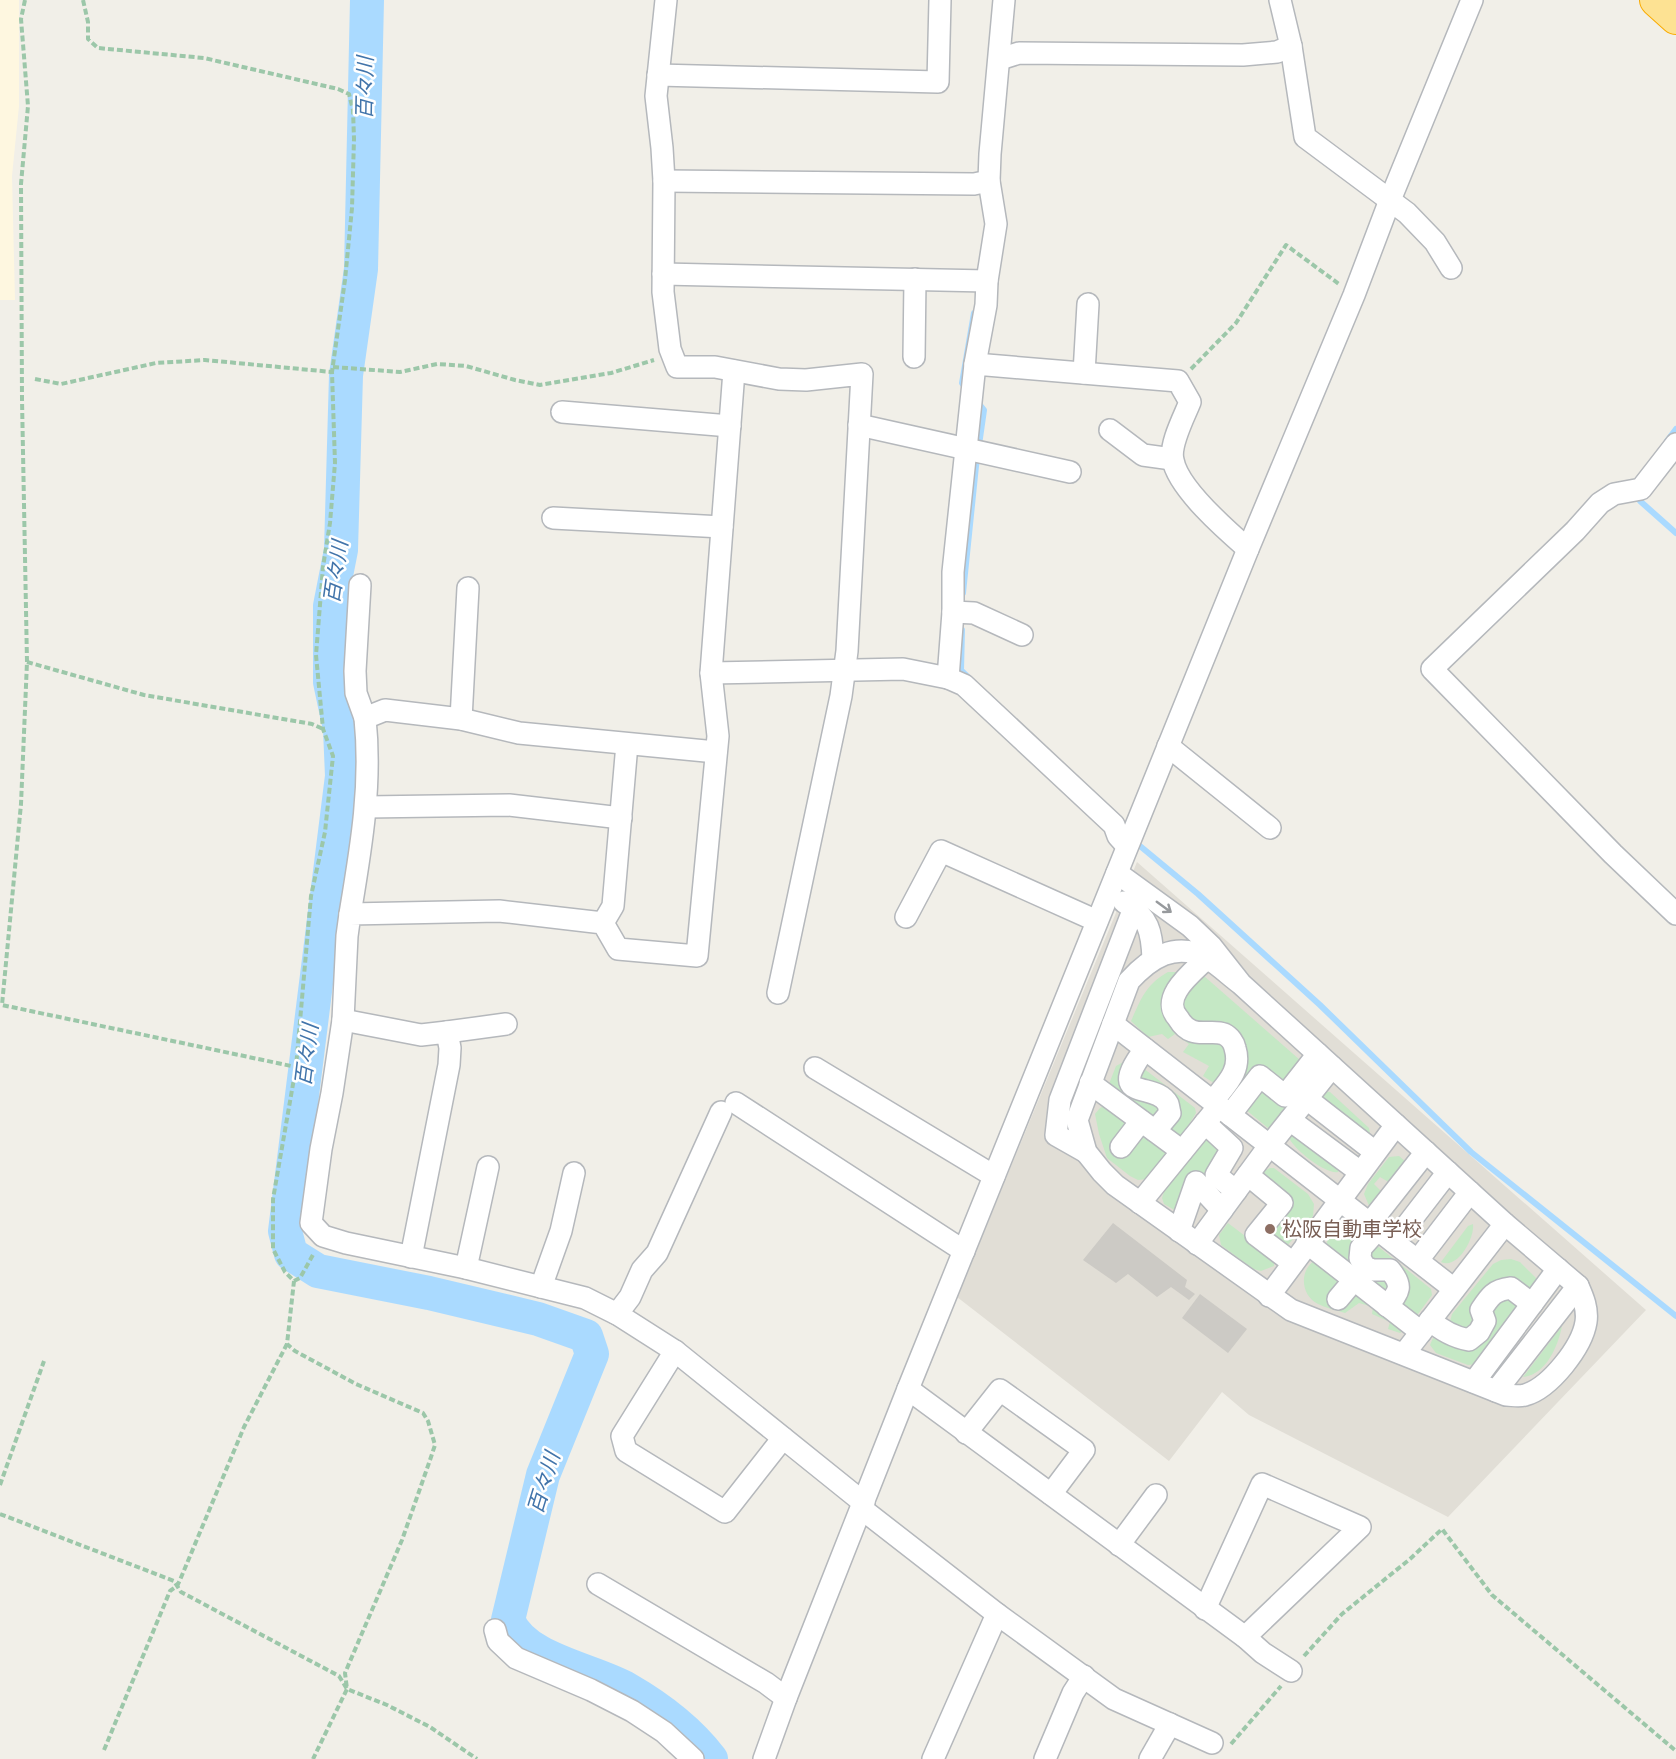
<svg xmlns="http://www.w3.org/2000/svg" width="1676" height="1759" font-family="Helvetica,'Noto Sans JP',sans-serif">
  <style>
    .commercial { fill: #fef7e0 }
    .education { fill: #e1ded6 }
    .green { fill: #c5e8c5 }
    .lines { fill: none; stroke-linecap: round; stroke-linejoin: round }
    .stream { stroke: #aadaff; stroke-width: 6 }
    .river { stroke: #aadaff; stroke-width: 34 }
    .building { fill: #cccac5 }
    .minor-casing { stroke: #b5b8bc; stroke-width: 24 }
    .highway-casing { stroke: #f9ab00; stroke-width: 34 }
    .path { stroke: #9cc7a9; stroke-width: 4; stroke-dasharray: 6 3; stroke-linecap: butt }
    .minor { stroke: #fff; stroke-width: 21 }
    .highway { stroke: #fde293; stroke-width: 32 }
    .oneway { stroke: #979a9d }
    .education-dot { fill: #8d6e63; stroke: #fff; stroke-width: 2 }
    .labels { text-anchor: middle; stroke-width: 5; stroke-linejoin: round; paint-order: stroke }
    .education-label { font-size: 20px; fill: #785e54; stroke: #fff; text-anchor: start }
    .water-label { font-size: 21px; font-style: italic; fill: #4174aa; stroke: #fff }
  </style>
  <rect width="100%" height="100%" fill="#f1efe8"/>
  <polygon class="commercial" points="0,0 19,0 19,106 12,176 15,300 0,300"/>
  <polygon class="education" points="1137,862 1646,1310 1448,1517 1249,1415 1222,1392 1169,1461 957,1297"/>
  <g class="green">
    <path d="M 1168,972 L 1182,972 L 1165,1000 L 1224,1042 L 1232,1059 L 1217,1085 L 1203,1076 L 1209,1066 L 1183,1052 L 1189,1044 L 1175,1034 L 1168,1039 L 1162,1034 L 1148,1037 L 1131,1021 C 1141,999 1146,984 1168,972 Z"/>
    <path d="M 1198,976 L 1204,976 L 1300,1060 L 1301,1066 L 1284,1088 L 1257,1067 L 1232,1099 L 1227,1093 L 1246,1068 L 1247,1053 C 1239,1044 1231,1031 1222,1024 C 1209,1015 1201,1030 1183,1014 L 1183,996 Z"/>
    <polygon points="1129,1059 1122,1078 1164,1107 1153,1119 1112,1088 1109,1084 1116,1066"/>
    <polygon points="1143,1068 1195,1108 1196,1113 1183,1134 1176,1136 1167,1129 1173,1117 1140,1087 1137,1069"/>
    <polygon points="1310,1071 1273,1128 1268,1128 1245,1109 1260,1082 1287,1101"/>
    <polygon points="1325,1091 1330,1092 1369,1128 1370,1134 1368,1139 1319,1097"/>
    <polygon points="1106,1105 1144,1133 1167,1153 1147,1179 1138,1180 1130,1176 1107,1158 1099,1134 1095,1114 1100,1108"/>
    <path d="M 1292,1131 L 1323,1159 L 1328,1154 L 1342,1167 L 1338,1172 C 1326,1175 1290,1147 1288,1135 Z"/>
    <polygon points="1206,1135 1225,1150 1223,1191 1226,1198 1193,1175 1178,1212 1164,1204 1162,1198 1164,1192"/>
    <polygon points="1399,1156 1406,1162 1392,1184 1380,1177 1374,1184 1383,1193 1370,1208 1364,1194 1368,1184 1389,1157"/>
    <polygon points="1270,1168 1274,1168 1308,1194 1314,1204 1313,1216 1287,1246 1265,1235 1290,1202 1264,1180 1262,1172"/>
    <polygon points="1228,1223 1274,1258 1274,1266 1261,1271 1253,1269 1221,1245 1219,1235"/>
    <path d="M 1473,1224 C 1475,1237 1458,1270 1441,1262 L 1468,1226 Z"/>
    <path d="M 1354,1227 C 1363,1234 1359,1241 1355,1249 L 1391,1278 L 1389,1295 L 1326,1246 C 1329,1230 1341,1231 1354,1227 Z"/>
    <polygon points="1375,1244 1431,1289 1432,1295 1418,1314 1412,1316 1400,1306 1403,1292 1371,1264 1366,1247"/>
    <polygon points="1511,1259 1520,1262 1536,1278 1536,1286 1530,1291 1512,1280 1473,1326 1464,1333 1449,1325 1452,1314 1493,1264 1501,1260"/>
    <path d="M 1314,1261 L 1355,1289 L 1404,1330 L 1400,1333 L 1388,1329 L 1390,1322 L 1372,1314 L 1373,1307 L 1359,1303 L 1345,1313 C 1336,1310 1326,1308 1318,1304 C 1301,1296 1299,1271 1314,1261 Z"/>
    <polygon points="1509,1295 1522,1302 1477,1364 1468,1365 1436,1353 1430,1345 1433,1338 1460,1347 1492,1304"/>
    <path d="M 1562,1326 C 1558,1346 1546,1375 1523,1377 Z"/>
  </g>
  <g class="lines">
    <g class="stream">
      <polyline points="967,390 962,383 974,313"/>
      <polyline points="1667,441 1676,429"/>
      <polyline points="1637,493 1640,501 1676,533"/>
      <polyline points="963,593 976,466 984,410 976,400"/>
      <polyline points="962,630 961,670 970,679"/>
      <polyline points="1140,846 1198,894 1320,1005 1471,1152 1676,1316"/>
    </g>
    <path class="river" d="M 367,0 L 361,269 L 346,375 L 341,550 L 330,606 L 330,682 L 340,729 L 342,776 L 285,1231 L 291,1254 L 318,1271 L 429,1293 L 538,1319 L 586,1336 L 592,1354 L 543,1475 L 508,1620 C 524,1660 592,1669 627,1689 C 660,1708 688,1729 711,1759"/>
  </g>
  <g class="building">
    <polygon points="1113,1223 1187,1280 1185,1287 1195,1294 1189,1300 1171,1287 1157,1297 1128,1274 1116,1283 1083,1260"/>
    <polygon points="1200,1294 1247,1329 1228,1353 1182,1318"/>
  </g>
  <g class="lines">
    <defs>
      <g id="minor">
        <polyline points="666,0 656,96 662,148 664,181 663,292 670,349 677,367 715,367 779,379 806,380 862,374 847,651 841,696 778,993"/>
        <polyline points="1280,0 1291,46 1305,137 1407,213 1435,242 1451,268"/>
        <polyline points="1000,59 1019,53 1243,55 1277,52 1291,46"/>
        <polyline points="658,75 938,82 940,0"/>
        <polyline points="664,181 974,184 989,181"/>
        <polyline points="663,274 987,281"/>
        <polyline points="914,357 915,279"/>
        <polyline points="975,364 986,305 987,281 996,224 989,181 990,154 1004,0"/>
        <polyline points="734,371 711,673 718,736 697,956 618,949 603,923 499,911 350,914 347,936 343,1020 332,1093 321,1149 311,1223 323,1236 346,1243 466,1268 585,1298 617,1314 675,1351 864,1503"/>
        <polyline points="1084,373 1088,304"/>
        <polyline points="562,412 730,426"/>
        <polyline points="859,425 1070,472"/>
        <polyline points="1110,430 1143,455 1172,459"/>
        <polyline points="1676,444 1641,489 1614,494 1600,503 1575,531 1432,669 1613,854 1676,914"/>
        <polyline points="553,518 722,527"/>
        <polyline points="360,585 355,671 356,693 365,718"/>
        <polyline points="953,612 974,613 1022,635"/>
        <path d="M 711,673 L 903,669 L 948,678 L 953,612 L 953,572 L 975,364 L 1178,381 L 1190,402 C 1184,417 1169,445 1173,460 C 1178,488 1226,530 1248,549"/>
        <polyline points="948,678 964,685 1114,825 1118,836 1127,846"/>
        <polyline points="461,719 468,588"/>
        <polyline points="1168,746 1270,828"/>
        <polyline points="366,807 509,805 621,818"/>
        <path d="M 1117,873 L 1190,926 L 1211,946 L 1241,984 L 1505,1224 L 1578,1286 C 1583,1297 1588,1309 1586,1322 C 1582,1347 1550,1388 1525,1395 C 1519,1397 1512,1395 1506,1395 L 1291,1310 L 1115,1185 L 1102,1172 L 1086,1152 L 1077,1120 L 1129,981 C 1150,958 1175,941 1207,958 C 1219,965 1230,976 1241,984"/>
        <path d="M 1124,902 C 1149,917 1152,932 1153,959"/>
        <path d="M 350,914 C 361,848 372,785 365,718 L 385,710 L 461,719 L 519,733 L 716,752"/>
        <polyline points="906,917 941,851 1097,921"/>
        <polyline points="603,923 613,906 627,744"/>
        <path d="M 1207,958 C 1193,972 1159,997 1178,1018 C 1181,1023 1186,1029 1192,1031 C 1202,1035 1214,1030 1224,1034 C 1230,1037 1234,1043 1235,1048 C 1242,1071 1226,1084 1213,1101"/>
        <polyline points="343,1020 421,1035 447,1032 450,1048 449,1065 411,1257"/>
        <polyline points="1113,1024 1454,1289"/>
        <polyline points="447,1032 506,1024"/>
        <path d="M 1145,1049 C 1104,1104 1156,1080 1168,1104 C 1169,1107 1169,1110 1170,1113 L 1155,1131"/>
        <polyline points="815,1068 994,1176"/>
        <polyline points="1090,1083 1182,1151"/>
        <polyline points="1307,1099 1375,1152"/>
        <polyline points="736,1103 964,1251"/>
        <polyline points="1230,1115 1260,1076 1285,1096 1318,1054"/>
        <polyline points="1290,1120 1360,1172"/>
        <polyline points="1205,1123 1232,1148 1216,1175 1236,1191"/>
        <polyline points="1121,1147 1141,1121"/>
        <polyline points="1086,1152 1056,1135 1060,1100 1134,908"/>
        <polyline points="1248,1175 1282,1203 1256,1235 1293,1263"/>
        <polyline points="1140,1203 1219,1106"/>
        <polyline points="1370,1223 1426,1152"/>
        <path d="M 1378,1229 L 1361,1248 L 1360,1258 L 1365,1267 L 1373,1270 L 1390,1270 C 1403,1286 1400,1291 1387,1306"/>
        <polyline points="1179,1231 1196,1182 1222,1210"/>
        <polyline points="1394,1242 1448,1172"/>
        <polyline points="1307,1243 1421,1332"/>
        <polyline points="1197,1244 1269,1146 1332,1067"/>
        <polyline points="1418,1260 1470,1192"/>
        <polyline points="466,1268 488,1167"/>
        <polyline points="541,1287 561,1231 574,1173"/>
        <polyline points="1269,1296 1396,1125"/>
        <polyline points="1338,1299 1354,1280"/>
        <polyline points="617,1314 630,1297 642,1270 657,1253 721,1112"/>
        <path d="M 1430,1320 C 1442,1331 1453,1337 1469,1340 L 1479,1332 L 1485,1321 L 1481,1310 C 1490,1296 1494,1290 1511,1288 L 1532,1304"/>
        <polyline points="675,1351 622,1436 626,1451 725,1512 783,1438"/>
        <polyline points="1404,1354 1505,1224"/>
        <polyline points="1474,1382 1558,1269"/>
        <polyline points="908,1389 1245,1637 1263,1653 1291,1671"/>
        <polyline points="1496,1391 1578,1286"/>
        <polyline points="966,1433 1000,1390 1084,1450 1051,1494"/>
        <polyline points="862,1509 997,1614 1114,1699 1212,1743"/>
        <polyline points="1119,1545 1156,1495"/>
        <polyline points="598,1584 766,1683 786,1698"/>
        <polyline points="1205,1609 1262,1484 1360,1527 1245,1637"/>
        <polyline points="495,1630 498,1641 516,1658 591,1690 632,1711 664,1732 693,1759"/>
        <polyline points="764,1759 786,1698 908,1389 1248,549 1354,295 1390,200 1472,0"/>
        <polyline points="933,1759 997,1614"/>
        <polyline points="1045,1759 1073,1693 1084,1676"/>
        <polyline points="1150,1759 1170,1724"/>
      </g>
      <polyline id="highway" points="1656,0 1676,18"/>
    </defs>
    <use href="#minor" class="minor-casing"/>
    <use href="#highway" class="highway-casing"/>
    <g class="path">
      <polyline points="25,0 21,19 28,106 21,184 22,399 27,662 21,804 2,1005 296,1067"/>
      <polyline points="83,0 88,22 88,39 98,48 204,58 338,89 349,94 353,110 354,139 352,208 345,280 332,372 335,463 330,523 323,567 316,655 323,729 333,756 325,832 311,896 296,1067 273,1199 273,1249 285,1272 294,1281 287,1344 295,1351 356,1384 423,1413 428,1421 435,1445 430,1460 402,1540 345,1673 347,1689 313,1759"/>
      <polyline points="333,367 400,372 437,364 466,366 515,380 540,385 611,373 654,360"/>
      <polyline points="1191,369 1236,323 1286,245 1339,284"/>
      <polyline points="35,379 61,384 156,363 205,360 332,372"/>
      <polyline points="27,662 144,695 312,724 323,729"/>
      <polyline points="294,1281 300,1278 314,1253"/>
      <polyline points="0,1485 44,1361"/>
      <polyline points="0,1514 174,1581 181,1592 339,1676 347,1689 387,1705 430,1727 477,1759"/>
      <polyline points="1304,1656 1342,1614 1410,1559 1442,1529 1492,1595 1676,1751"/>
      <polyline points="1231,1744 1281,1686"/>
      <polyline points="104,1750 170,1591 177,1586 180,1580 244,1427 287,1344"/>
    </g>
    <use href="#minor" class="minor"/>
    <use href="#highway" class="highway"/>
  </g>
  <defs><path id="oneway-shaft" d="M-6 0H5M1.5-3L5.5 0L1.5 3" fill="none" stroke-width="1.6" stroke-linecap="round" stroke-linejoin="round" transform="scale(1.5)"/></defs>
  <use class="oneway" href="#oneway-shaft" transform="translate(1164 907) rotate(36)"/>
  <circle class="education-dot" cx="1270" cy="1229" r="6"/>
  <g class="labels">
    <g class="education-label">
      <text x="1282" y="1236">松阪自動車学校</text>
    </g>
    <g class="water-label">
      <text transform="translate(365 88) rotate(-89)" y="7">百々川</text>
      <text transform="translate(336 572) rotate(-82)" y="7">百々川</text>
      <text transform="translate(307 1055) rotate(-83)" y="7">百々川</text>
      <text transform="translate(544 1483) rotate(-73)" y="7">百々川</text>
    </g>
  </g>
</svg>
